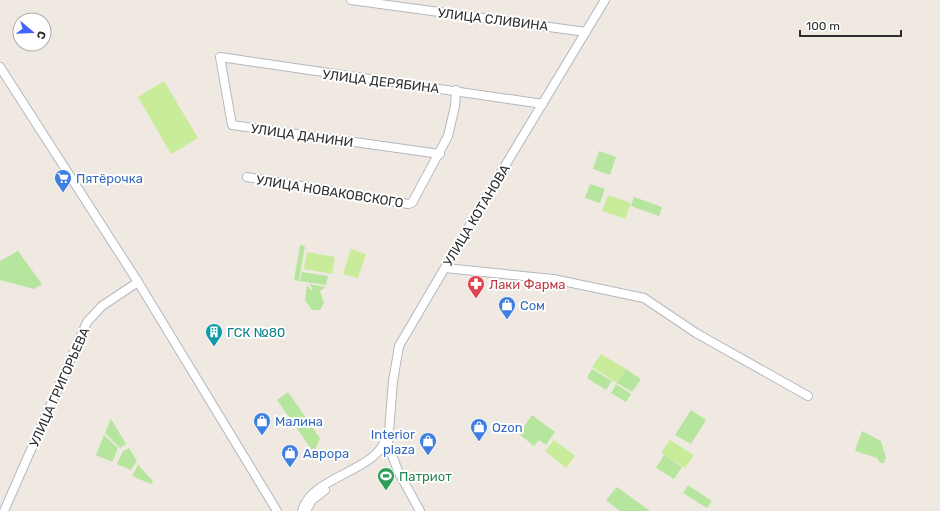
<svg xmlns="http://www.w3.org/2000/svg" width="940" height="511" font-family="Rubik,sans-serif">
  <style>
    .green { fill: #b6e59e }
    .pitch { fill: #c9ec9a }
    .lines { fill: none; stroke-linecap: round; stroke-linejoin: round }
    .minor-casing { stroke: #b4b7c1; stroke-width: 10 }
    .minor { stroke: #fff; stroke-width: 8 }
    .labels { text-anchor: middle; stroke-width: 4; stroke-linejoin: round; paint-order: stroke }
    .street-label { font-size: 13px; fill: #2e2e2e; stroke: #fff }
    .shop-label { font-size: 13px; fill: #366cbe; stroke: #fff; text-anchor: start }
    .health-label { font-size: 13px; fill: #be3a42; stroke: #fff; text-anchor: start }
    .culture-label { font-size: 13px; fill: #0d838f; stroke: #fff; text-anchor: start }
    .leisure-label { font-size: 13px; fill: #27864d; stroke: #fff; text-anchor: start }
  </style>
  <rect width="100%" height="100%" fill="#efe9e1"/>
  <g class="green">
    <polygon points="599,151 616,157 610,175 593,169"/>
    <polygon points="590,184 605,189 600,203 585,198"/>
    <polygon points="634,197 662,207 659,216 631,206"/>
    <polygon points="300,245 305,246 299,281 294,280"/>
    <polygon points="18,251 42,284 34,289 0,280 0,261"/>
    <polygon points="302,272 328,276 326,285 300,281"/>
    <polygon points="309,284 326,287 320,291 324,303 320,310 312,310 305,300 307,285 311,290 313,289"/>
    <polygon points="592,369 612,381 606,390 587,378"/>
    <polygon points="626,369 641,379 632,392 617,383"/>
    <polygon points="616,384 631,394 626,402 611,393"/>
    <polygon points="288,392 320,438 314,453 277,400"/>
    <polygon points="691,410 706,420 691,444 675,435"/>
    <polygon points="532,415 555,432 546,445 539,440 534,446 519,434"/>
    <polygon points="111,419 126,444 120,448 105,433"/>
    <polygon points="862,431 881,441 886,458 884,463 880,463 877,458 855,451"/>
    <polygon points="104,435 118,448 112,462 96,455"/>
    <polygon points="129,448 137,461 131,470 117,464 123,451"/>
    <polygon points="664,455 682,467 674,479 656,468"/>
    <polygon points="138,465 153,481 151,484 132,476"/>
    <polygon points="688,485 712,501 707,508 683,493"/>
    <polygon points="617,487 650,511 620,511 606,500"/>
  </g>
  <g class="pitch">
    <polygon points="164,81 198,138 171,154 138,97"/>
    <polygon points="608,195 631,203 625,219 602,211"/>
    <polygon points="351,249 366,254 358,278 343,274"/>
    <polygon points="307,252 335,257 332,274 304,269"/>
    <polygon points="601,354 626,369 617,383 592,367"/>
    <polygon points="554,440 575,456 566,468 545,451"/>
    <polygon points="670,440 694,455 685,468 661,453"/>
  </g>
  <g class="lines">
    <defs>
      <g id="minor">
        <polyline points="351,0 586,32"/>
        <polyline points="0,67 138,282 277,511"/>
        <polyline points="440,154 232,125 220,57 543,104"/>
        <polyline points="247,177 408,204 412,203 448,136 455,106 456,90"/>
        <polyline points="445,268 553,279 644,298 696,333 808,396"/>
        <polyline points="4,511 87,322 102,306 138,282"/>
        <path d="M 302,511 C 311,475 382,471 386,435"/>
        <polyline points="306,511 312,500 325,490"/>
        <polyline points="420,511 398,471 388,444 393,381 399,346 494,184 605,0"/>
      </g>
    </defs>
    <use href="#minor" class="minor-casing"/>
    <use href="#minor" class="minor"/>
  </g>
  <defs>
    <symbol id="supermarket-pin" viewBox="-11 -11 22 30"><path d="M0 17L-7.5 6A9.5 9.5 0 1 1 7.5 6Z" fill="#3f7fe0" stroke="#fff"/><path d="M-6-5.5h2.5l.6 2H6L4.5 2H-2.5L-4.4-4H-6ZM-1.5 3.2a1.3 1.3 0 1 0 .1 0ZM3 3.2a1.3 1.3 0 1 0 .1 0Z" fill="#fff"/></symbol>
    <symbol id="pharmacy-pin" viewBox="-11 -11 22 30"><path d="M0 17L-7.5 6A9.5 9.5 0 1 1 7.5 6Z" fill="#e0444e" stroke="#fff"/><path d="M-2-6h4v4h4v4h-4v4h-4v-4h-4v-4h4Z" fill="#fff"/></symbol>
    <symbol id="shop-pin" viewBox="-11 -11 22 30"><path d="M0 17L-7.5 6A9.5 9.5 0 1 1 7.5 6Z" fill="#3f7fe0" stroke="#fff"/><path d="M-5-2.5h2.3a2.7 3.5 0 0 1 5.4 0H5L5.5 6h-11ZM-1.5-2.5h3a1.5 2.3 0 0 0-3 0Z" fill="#fff"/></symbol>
    <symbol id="building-pin" viewBox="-11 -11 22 30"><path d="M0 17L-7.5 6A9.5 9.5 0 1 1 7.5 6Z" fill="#0f9aa8" stroke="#fff"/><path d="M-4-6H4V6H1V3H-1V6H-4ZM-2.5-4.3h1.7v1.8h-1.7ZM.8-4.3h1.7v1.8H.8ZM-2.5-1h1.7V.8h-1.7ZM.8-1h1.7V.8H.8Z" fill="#fff"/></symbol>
    <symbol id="stadium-pin" viewBox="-11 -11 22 30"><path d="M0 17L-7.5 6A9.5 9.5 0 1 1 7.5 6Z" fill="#2e9e5b" stroke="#fff"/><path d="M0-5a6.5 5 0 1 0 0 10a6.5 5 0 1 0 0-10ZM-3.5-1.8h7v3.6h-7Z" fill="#fff"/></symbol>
  </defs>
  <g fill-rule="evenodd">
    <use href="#supermarket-pin" x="53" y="168" width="20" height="27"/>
    <use href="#pharmacy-pin" x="466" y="274" width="20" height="27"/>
    <use href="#shop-pin" x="497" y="295" width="20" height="27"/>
    <use href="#building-pin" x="204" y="322" width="20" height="27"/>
    <use href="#shop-pin" x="252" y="411" width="20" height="27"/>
    <use href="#shop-pin" x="469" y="417" width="20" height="27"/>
    <use href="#shop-pin" x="418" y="431" width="20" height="27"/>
    <use href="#shop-pin" x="280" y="443" width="20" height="27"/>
    <use href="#stadium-pin" x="376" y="466" width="20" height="27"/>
  </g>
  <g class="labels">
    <g class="street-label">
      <text transform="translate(493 19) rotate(7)" y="5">УЛИЦА СЛИВИНА</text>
      <text transform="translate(381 81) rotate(7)" y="5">УЛИЦА ДЕРЯБИНА</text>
      <text transform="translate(302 135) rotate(8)" y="5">УЛИЦА ДАНИНИ</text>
      <text transform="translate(330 191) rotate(9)" y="5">УЛИЦА НОВАКОВСКОГО</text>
      <text transform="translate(476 215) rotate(-59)" y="5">УЛИЦА КОТАНОВА</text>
      <text transform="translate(59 387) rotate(-66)" y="5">УЛИЦА ГРИГОРЬЕВА</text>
    </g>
    <g class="shop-label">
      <text x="76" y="183">Пятёрочка</text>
      <text x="520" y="310">Сом</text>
      <text x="275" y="426">Малина</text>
      <text x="492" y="432">Ozon</text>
      <text x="415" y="439" text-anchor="end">Interior<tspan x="415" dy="15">plaza</tspan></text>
      <text x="303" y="458">Аврора</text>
    </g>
    <g class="health-label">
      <text x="489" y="289">Лаки Фарма</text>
    </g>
    <g class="culture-label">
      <text x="227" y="337">ГСК №80</text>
    </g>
    <g class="leisure-label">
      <text x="399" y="481">Патриот</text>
    </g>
  </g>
  <g transform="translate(32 32) rotate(109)"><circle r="19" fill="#ffffff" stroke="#ababab"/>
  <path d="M0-3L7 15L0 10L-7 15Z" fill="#4264fb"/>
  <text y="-6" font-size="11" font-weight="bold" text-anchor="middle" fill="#2e2e2e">С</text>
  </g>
  <path d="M800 30v6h101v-6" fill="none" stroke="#2e2e2e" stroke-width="2"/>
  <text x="806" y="30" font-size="12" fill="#2e2e2e" stroke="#ffffff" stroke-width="3" paint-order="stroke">100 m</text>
</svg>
